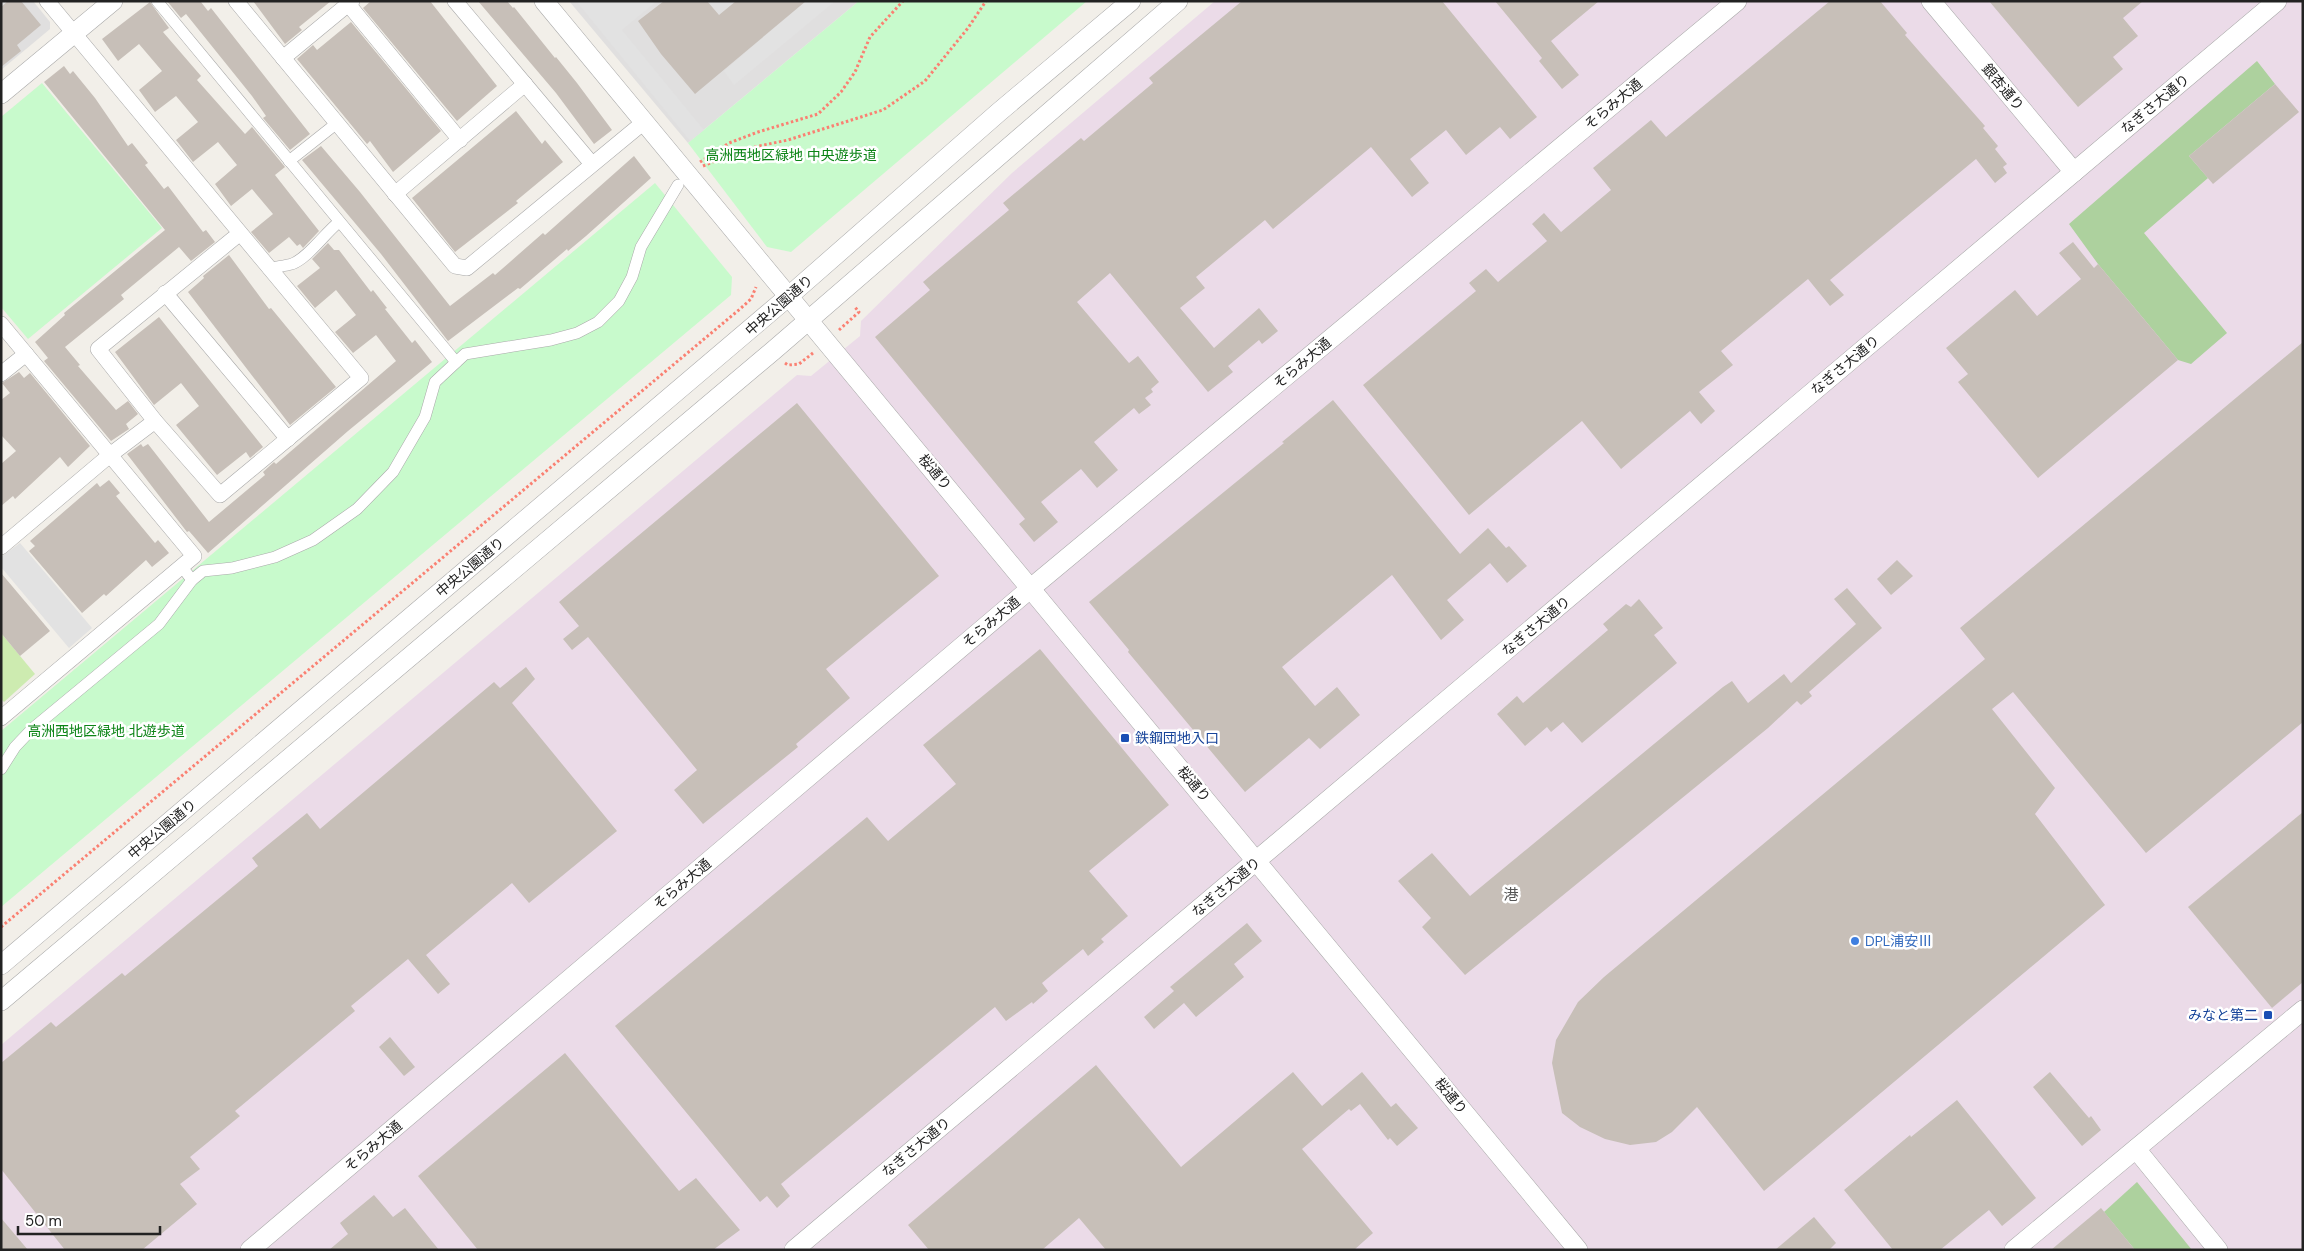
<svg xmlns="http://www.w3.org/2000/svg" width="2304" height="1251" font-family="'DM Sans','Noto Sans JP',sans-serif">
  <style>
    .residential { fill: #e0dfdf }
    .industrial { fill: #ebdbe8 }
    .grass { fill: #cdebb0 }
    .forest { fill: #add19e }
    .park { fill: #c8facc }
    .parking { fill: #e2e2e2 }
    .building { fill: #c7bfb8 }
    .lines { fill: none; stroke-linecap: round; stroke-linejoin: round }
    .pedestrian-casing { stroke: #a9a9a9; stroke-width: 12 }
    .minor-casing { stroke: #a9a9a9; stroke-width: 16 }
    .tertiary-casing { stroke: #a9a9a9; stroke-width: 20 }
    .path { stroke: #fa8072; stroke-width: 3; stroke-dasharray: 2.5 2.5; stroke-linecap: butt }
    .pedestrian { stroke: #fff; stroke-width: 11 }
    .minor { stroke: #fff; stroke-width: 15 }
    .tertiary { stroke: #fff; stroke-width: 19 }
    .transit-dot { fill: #1a4fb4; stroke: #fff; stroke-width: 2 }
    .shop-dot { fill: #3f7fe0; stroke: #fff; stroke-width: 2 }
    .labels { text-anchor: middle; stroke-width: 5; stroke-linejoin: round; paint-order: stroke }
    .street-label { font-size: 14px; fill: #222; stroke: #fff }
    .park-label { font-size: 14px; fill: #0c8416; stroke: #fff }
    .transit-label { font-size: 14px; fill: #164399; stroke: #fff; text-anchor: start }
    .shop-label { font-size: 14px; fill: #366cbe; stroke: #fff; text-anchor: start }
    .neighbourhood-label { font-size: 15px; fill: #555; stroke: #fff }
  </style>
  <rect width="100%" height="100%" fill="#f2efe9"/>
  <g class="residential">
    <polygon points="1,1 33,1 50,22 50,29 1,70"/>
    <polygon points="569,1 859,1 688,143"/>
  </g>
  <polygon class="industrial" points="1215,1 2303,1 2303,1250 1,1250 1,1045 797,375 811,376 860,336 861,321 1012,173"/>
  <polygon class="grass" points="1,633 35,674 4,702 1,699"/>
  <g class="forest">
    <polygon points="2257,61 2275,84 2189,156 2208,178 2144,233 2227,333 2191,364 2178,360 2098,264 2069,224"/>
    <polygon points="2137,1182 2192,1250 2135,1250 2104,1212"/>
  </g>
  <g class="park">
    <polygon points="859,1 1087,1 791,252 767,247 688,143"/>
    <polygon points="42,83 162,228 28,339 1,307 1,117"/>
    <polygon points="655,183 732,277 731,295 1,907 1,731"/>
  </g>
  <g class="parking">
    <polygon points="576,1 657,1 622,30 704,130 690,141"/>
    <polygon points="806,1 835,1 734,85 724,71"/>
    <polygon points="20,543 92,628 69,648 1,567 1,557"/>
  </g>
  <g class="building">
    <polygon points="8,1 21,1 41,25 17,45 21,51 1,67 1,7"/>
    <polygon points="167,1 203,1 201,2 208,11 211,8 310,134 290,150 263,118 266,116 252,96 186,14 181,18"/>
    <polygon points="253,1 331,1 299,27 302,30 285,44"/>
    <polygon points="371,1 430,1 497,86 457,121 363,8"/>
    <polygon points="478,1 507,1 513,8 514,7 555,58 556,57 577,83 612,130 594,144 556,93"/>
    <polygon points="664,1 707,1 719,15 736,1 806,1 695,94 661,54 638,21"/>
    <polygon points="1242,1 1442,1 1537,117 1510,139 1500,127 1466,155 1446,130 1410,159 1429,183 1412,197 1371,147 1273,229 1265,220 1196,277 1205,288 1180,308 1214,348 1259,308 1278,331 1262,344 1259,340 1228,366 1233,372 1208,392 1110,273 1077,302 1129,363 1138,356 1159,382 1151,389 1153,392 1145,398 1151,405 1139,414 1134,408 1094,442 1118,470 1097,488 1081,469 1041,502 1058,522 1034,542 1019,524 1025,519 875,337 930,290 923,282 1009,210 1003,203 1081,138 1084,141 1153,83 1149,78"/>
    <polygon points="1495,1 1599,1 1551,41 1579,75 1562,89 1539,61 1542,58"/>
    <polygon points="1830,1 1880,1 1907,33 1905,35 1925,58 1985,126 1983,128 1998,146 1995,149 2007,164 2003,167 2007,173 1995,183 1976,159 1830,280 1844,295 1830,306 1808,279 1721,351 1733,365 1699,392 1715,411 1701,424 1690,411 1621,469 1582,421 1469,515 1363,385 1476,291 1469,283 1486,269 1498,282 1547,241 1532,224 1544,213 1561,232 1611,190 1593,168 1651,120 1666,137"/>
    <polygon points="1989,1 2143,1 2123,18 2138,36 2113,57 2123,69 2078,107"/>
    <polygon points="150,2 169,28 163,32 201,76 197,80 245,134 252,127 285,167 275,175 319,231 303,248 300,244 297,246 289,237 269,253 251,232 273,214 252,189 231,206 215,184 237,165 218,142 193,162 176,140 198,122 176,96 155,112 139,90 162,71 139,44 118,61 102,39"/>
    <polygon points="351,22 441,131 393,172 370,141 367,144 297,59 313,45 317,50"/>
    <polygon points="64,66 70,74 73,71 95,98 128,146 132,143 148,163 145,165 164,189 168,186 203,232 206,230 215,242 191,261 179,247 121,295 124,299 65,347 80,365 78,366 116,410 128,401 138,414 126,424 129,429 111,441 44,361 48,358 35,342 65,315 64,313 165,230 44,82"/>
    <polygon points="2275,84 2299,112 2213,184 2189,156"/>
    <polygon points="516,111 542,144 545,140 563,162 516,201 518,203 455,252 412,198"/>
    <polygon points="321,146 360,192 450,306 493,273 495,275 543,233 545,235 634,156 651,178 586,236 568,251 567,249 520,289 518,288 448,341 381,254 302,160"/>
    <polygon points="2073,242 2094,268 2098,264 2178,360 2038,478 1958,382 1968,374 1946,348 2015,290 2037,316 2081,279 2059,253"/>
    <polygon points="328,243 334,250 339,250 371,292 373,290 387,308 385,309 412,343 415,340 432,362 348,431 208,553 189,531 187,532 127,454 141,444 143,447 148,444 209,522 265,475 263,472 274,462 276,464 396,361 376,335 353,353 335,332 356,315 336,290 315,308 297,286 320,268 312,259"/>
    <polygon points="229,255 269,309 271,308 336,387 290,425 188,292 204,278 203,276"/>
    <polygon points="159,317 263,447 250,458 246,452 217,475 176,425 199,406 181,383 154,405 115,352"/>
    <polygon points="2303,342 2303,722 2146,853 2013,692 1992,709 2055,788 2035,814 2105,905 1764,1191 1697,1107 1672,1132 1656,1142 1630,1145 1605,1139 1580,1127 1562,1113 1552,1063 1556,1040 1578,1002 1604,977 1985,659 1960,628"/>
    <polygon points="19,372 24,378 30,373 90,446 68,467 60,457 15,499 13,496 1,506 1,464 16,451 1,435 1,400 10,393 2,383"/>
    <polygon points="1333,400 1460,554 1488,528 1506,548 1509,546 1527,566 1507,583 1490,563 1447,600 1464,620 1441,640 1392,575 1282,667 1315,706 1337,687 1360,715 1320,749 1309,738 1245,792 1128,652 1129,650 1089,602 1284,443 1282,442"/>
    <polygon points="797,403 939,576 826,669 850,698 796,744 798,747 703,824 674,790 697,770 588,637 572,650 563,639 579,626 559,602"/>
    <polygon points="109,480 120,493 116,496 155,543 158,540 169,553 152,567 146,560 106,596 104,594 82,613 29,551 35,546 30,541 97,483 100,487"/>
    <polygon points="1897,560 1913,576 1891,595 1877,579"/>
    <polygon points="1,573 50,631 20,656 1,633"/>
    <polygon points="1847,588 1882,628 1809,692 1812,696 1801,705 1797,701 1768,728 1465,975 1422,927 1431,918 1398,881 1432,853 1470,896 1723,687 1732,681 1748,703 1784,674 1791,683 1856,624 1834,599"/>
    <polygon points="1639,599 1663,628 1654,635 1677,663 1582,743 1563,722 1551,732 1547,727 1525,746 1497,714 1517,696 1523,703 1608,630 1603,624 1626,604 1631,607"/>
    <polygon points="1040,649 1169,805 1089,871 1128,916 1101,939 1104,942 1088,956 1083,949 1042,983 1048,991 1033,1004 1032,1002 1006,1021 995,1007 781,1184 790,1196 777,1208 767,1196 760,1202 615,1026 867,817 888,841 956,784 923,745"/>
    <polygon points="526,667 535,679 512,703 617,831 529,903 512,883 426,955 450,984 438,994 408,959 351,1006 355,1011 235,1111 240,1116 190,1157 200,1169 180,1184 197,1204 142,1250 65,1250 1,1169 1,1063 51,1022 56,1027 122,973 125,976 258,866 252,858 307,813 320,829 494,682 500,688"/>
    <polygon points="2303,812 2303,982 2272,1008 2188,907"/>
    <polygon points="1247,923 1262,941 1234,964 1244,977 1196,1017 1184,1003 1154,1029 1144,1017 1174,991 1170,987"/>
    <polygon points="390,1037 415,1067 404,1076 379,1047"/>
    <polygon points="565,1053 679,1191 696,1178 740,1230 713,1250 478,1250 418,1176"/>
    <polygon points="1096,1065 1181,1167 1293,1072 1322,1106 1362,1072 1391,1107 1396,1103 1418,1128 1397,1146 1390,1138 1388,1140 1360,1104 1351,1111 1349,1109 1302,1149 1373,1233 1354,1250 1106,1250 1079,1218 1042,1250 929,1250 908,1225"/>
    <polygon points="2050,1072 2089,1118 2091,1116 2101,1130 2082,1146 2033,1087"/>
    <polygon points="1957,1100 2036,1198 2002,1226 1989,1210 1940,1250 1893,1250 1844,1190 1910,1135 1911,1137"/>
    <polygon points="374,1195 393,1217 405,1208 439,1250 329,1250 348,1234 340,1223"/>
    <polygon points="2101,1208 2135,1250 2051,1250"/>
    <polygon points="1814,1217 1836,1243 1829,1250 1775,1250"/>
    <polygon points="1,1218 28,1250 1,1250"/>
  </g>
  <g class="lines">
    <defs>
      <g id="pedestrian">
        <polyline points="157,1 456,362"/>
        <polyline points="289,161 337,123"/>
        <path d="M 268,269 C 276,267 284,266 292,264 C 308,258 325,233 339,222"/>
        <polyline points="182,567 192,580 203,571 232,568 275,557 313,540 357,509 393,472 425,417 435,382 465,354 551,340 577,333 598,322 619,301 632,277 641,247 678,185"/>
        <polyline points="1,769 15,747 32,729 159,624 192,580"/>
      </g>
      <g id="minor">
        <polyline points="47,1 361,378 220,495 155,421 98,349 239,234"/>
        <polyline points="236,1 455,266 467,268 644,122"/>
        <polyline points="455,1 592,164"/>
        <polyline points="348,4 460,140"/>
        <polyline points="283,58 352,1"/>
        <polyline points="395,194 525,84"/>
        <polyline points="165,293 288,439"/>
        <polyline points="1,324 194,556 1,718"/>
        <polyline points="1,374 26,354"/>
        <polyline points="1,547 110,455 155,421"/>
      </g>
      <g id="tertiary">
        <polyline points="544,1 1578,1250"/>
        <polyline points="1931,1 2074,172"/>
        <polyline points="1,94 113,1"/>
        <polyline points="1,965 789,296 999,112 1131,1"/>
        <polyline points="1,1001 774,350 1178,1"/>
        <polyline points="2136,1149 2218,1250"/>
        <polyline points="250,1250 1031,588 1737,1"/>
        <polyline points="794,1250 2277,1"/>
        <polyline points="2014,1250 2303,1010"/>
      </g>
    </defs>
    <use href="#pedestrian" class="pedestrian-casing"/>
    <use href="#minor" class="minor-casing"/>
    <use href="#tertiary" class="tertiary-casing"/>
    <g class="path">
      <polyline points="700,162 729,143 758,132 818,114 841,92 855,72 870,37 903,1"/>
      <polyline points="703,166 744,149 788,140 883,110 925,81 968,28 986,1"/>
      <polyline points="839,330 859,312 854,306"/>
      <polyline points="785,363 788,365 799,364 813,353"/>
      <polyline points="1,927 740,309 751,299 756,287"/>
    </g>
    <use href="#pedestrian" class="pedestrian"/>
    <use href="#minor" class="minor"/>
    <use href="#tertiary" class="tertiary"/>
  </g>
  <g class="transit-dot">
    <rect x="1120" y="733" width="10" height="10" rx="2.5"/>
    <rect x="2263" y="1010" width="10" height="10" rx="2.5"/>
  </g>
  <circle class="shop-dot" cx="1855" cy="941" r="5"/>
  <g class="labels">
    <g class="street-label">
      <text transform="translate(2003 87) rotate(50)" y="5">銀杏通り</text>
      <text transform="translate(1613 104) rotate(-40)" y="5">そらみ大通</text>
      <text transform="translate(2155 104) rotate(-40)" y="5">なぎさ大通り</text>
      <text transform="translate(779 305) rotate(-41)" y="5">中央公園通り</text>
      <text transform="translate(1302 363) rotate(-40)" y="5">そらみ大通</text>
      <text transform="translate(1845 365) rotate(-40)" y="5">なぎさ大通り</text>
      <text transform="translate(935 472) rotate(50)" y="5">桜通り</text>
      <text transform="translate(470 567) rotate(-40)" y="5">中央公園通り</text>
      <text transform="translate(991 622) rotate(-40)" y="5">そらみ大通</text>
      <text transform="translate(1536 626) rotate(-40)" y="5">なぎさ大通り</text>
      <text transform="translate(1194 784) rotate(50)" y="5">桜通り</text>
      <text transform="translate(162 829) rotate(-40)" y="5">中央公園通り</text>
      <text transform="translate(682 884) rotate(-40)" y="5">そらみ大通</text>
      <text transform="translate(1226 887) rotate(-40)" y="5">なぎさ大通り</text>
      <text transform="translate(1451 1096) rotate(51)" y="5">桜通り</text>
      <text transform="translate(373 1146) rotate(-40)" y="5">そらみ大通</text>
      <text transform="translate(916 1147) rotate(-40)" y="5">なぎさ大通り</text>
    </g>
    <g class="park-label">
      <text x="791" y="160">高洲西地区緑地 中央遊歩道</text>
      <text x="106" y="736">高洲西地区緑地 北遊歩道</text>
    </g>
    <g class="transit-label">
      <text x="1135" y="743">鉄鋼団地入口</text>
      <text x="2258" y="1020" text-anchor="end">みなと第二</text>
    </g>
    <g class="shop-label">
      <text x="1865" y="946">DPL浦安Ⅲ</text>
    </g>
    <g class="neighbourhood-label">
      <text x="1511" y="900">港</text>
    </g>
  </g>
  <rect width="2304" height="1251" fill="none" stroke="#222222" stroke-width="5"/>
  <path d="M18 1226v8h142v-8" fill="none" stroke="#222222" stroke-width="2.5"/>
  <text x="25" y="1226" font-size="15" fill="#222222" stroke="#ffffff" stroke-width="4" paint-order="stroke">50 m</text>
</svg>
